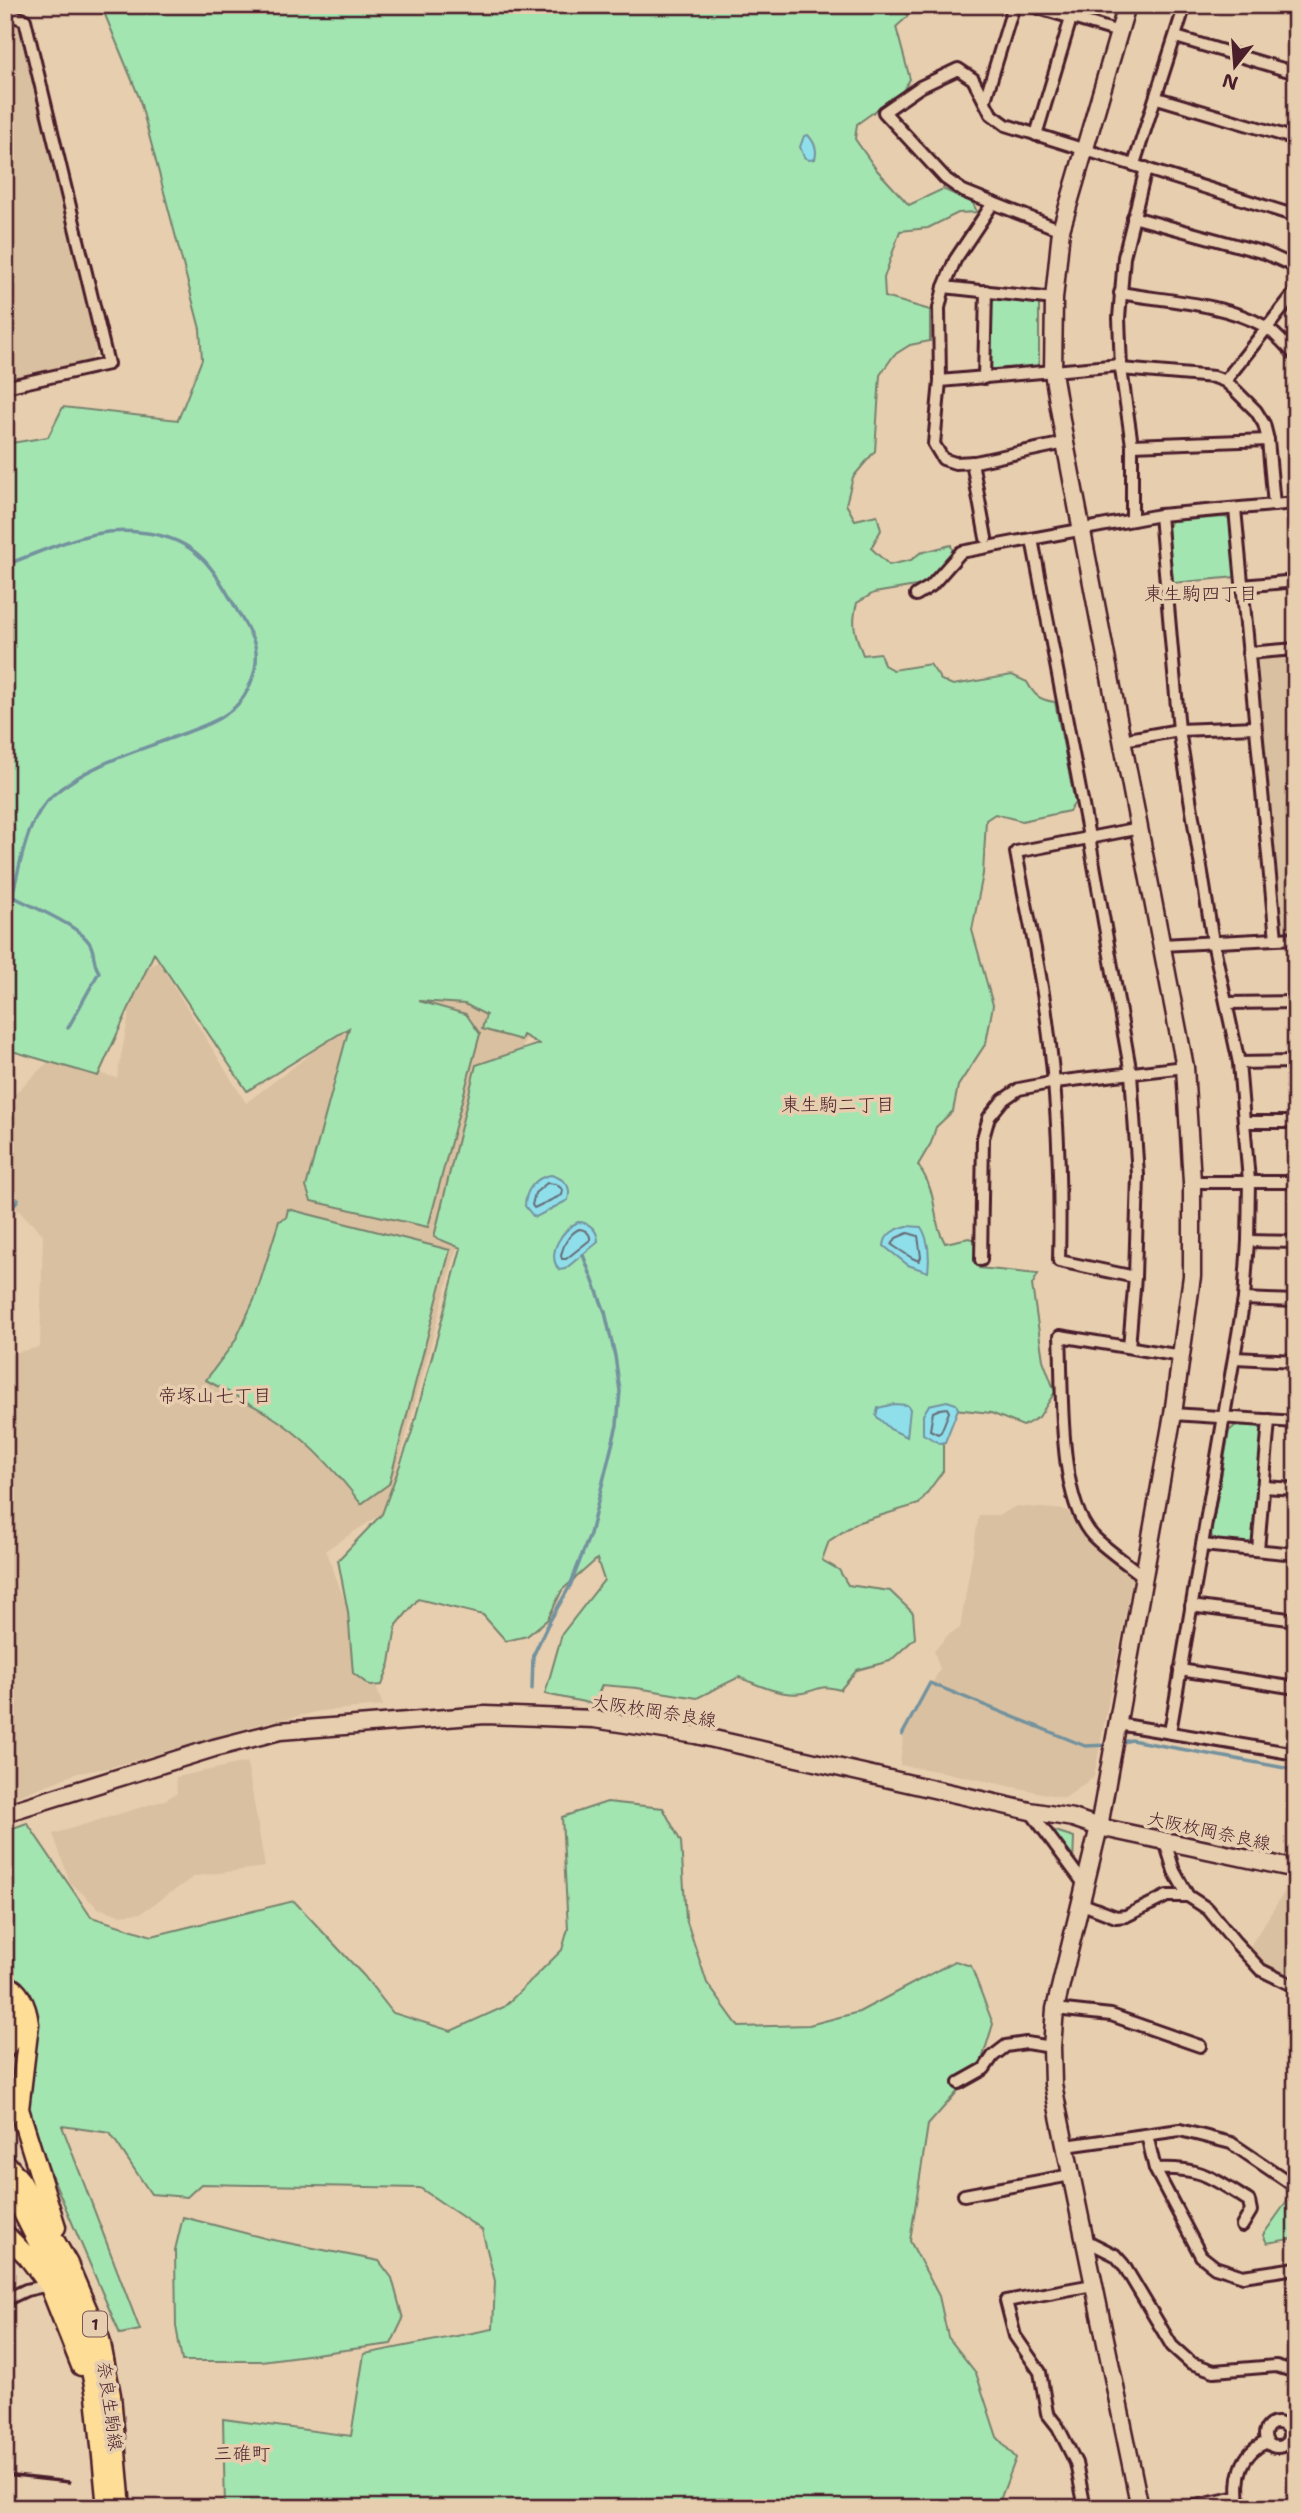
<svg xmlns="http://www.w3.org/2000/svg" width="1301" height="2513" font-family="'Shantell Sans','Klee One',sans-serif">
  <style>
    .built { fill: #d9c0a0 }
    .green { fill: #a3e5b0; stroke: #76826e; stroke-width: 2 }
    .water { fill: #8fdfea; stroke: #73929e; stroke-width: 2 }
    .lines { fill: none; stroke-linecap: round; stroke-linejoin: round }
    .shore { stroke: #666c77; stroke-width: 2 }
    .stream { stroke: #73929e; stroke-width: 3.5 }
    .street-casing { stroke: #4a1f2b; stroke-width: 16 }
    .secondary-casing { stroke: #4a1f2b; stroke-width: 21 }
    .primary-casing { stroke: #4a1f2b; stroke-width: 23 }
    .street { stroke: #e7ceaf; stroke-width: 10 }
    .secondary { stroke: #e7ceaf; stroke-width: 16 }
    .primary { stroke: #fedd96; stroke-width: 18 }
    .rail { stroke: #4a1f2b; stroke-width: 3.5 }
    .labels { text-anchor: middle; stroke-width: 7; stroke-linejoin: round; paint-order: stroke }
    .shield { fill: #e7ceaf; stroke: #795453; stroke-width: 2 }
    .shield-label { font-size: 16px; font-weight: bold; fill: #4a1f2b }
    .street-label { font-size: 18px; fill: #4a1f2b; stroke: #e7ceaf }
    .neighbourhood-label { font-size: 19px; fill: #4a1f2b; stroke: #e7ceaf }
  </style>
  <rect width="100%" height="100%" fill="#e7ceaf"/>
  <filter id="ink" filterUnits="userSpaceOnUse"><feTurbulence type="fractalNoise" baseFrequency=".0143" numOctaves="2"/><feDisplacementMap in="SourceGraphic" scale="14" xChannelSelector="R" yChannelSelector="G"/><feConvolveMatrix kernelMatrix="1 2 1 2 8 2 1 2 1" color-interpolation-filters="sRGB"/></filter>
  <g filter="url(#ink)">
    <g class="built">
      <polygon points="5,15 22,22 99,347 86,367 5,384"/>
      <polygon points="1296,653 1296,932 1285,933 1280,928 1255,661 1259,656"/>
      <polygon points="158,961 246,1103 402,984 537,1003 456,1251 386,1511 326,1550 383,1706 321,1711 256,1725 108,1768 78,1773 5,1801 5,1355 40,1347 43,1234 5,1198 5,1103 50,1060 117,1078 136,977"/>
      <polygon points="1016,1506 1066,1510 1133,1575 1094,1777 1065,1798 943,1772 900,1765 903,1737 940,1669 934,1651 948,1635 960,1628 979,1515 1000,1515"/>
      <polygon points="247,1762 265,1867 195,1876 141,1913 120,1915 98,1908 70,1882 53,1834 165,1800 177,1793 176,1777"/>
      <polygon points="1287,1888 1296,1890 1296,1981 1269,1968 1250,1946"/>
    </g>
    <g class="green">
      <path d="M 101,5 L 906,5 L 907,17 L 896,27 L 910,79 L 903,91 L 857,124 L 855,139 L 876,169 L 909,205 L 943,189 L 973,203 L 977,212 L 958,213 L 928,228 L 900,231 L 884,278 L 885,297 L 930,310 L 930,341 L 910,345 L 894,355 L 880,375 L 875,451 L 853,477 L 846,504 L 855,520 L 877,515 L 881,530 L 871,548 L 889,565 L 911,560 L 920,553 L 951,545 L 953,553 L 922,585 L 874,593 L 857,603 C 851,625 855,634 863,655 L 880,653 L 884,665 L 893,670 L 930,664 L 941,680 L 953,685 L 1012,675 L 1027,682 C 1034,695 1039,700 1055,702 L 1075,803 L 1069,811 L 1022,821 L 995,814 L 986,820 L 983,874 L 972,930 L 993,1005 L 986,1043 L 958,1086 L 953,1111 L 936,1127 L 931,1143 L 918,1165 C 922,1171 927,1179 929,1186 C 937,1205 933,1222 945,1243 L 969,1238 L 977,1240 L 979,1268 L 1038,1274 L 1032,1285 L 1043,1360 L 1055,1392 L 1039,1417 L 1023,1426 L 991,1413 L 935,1407 L 943,1445 L 943,1471 L 919,1504 L 856,1523 L 829,1541 L 822,1560 L 839,1570 L 848,1585 L 890,1591 L 913,1613 L 915,1638 L 890,1661 L 857,1670 L 840,1690 C 818,1684 823,1689 803,1693 C 784,1697 757,1685 739,1677 L 697,1698 L 637,1688 L 602,1685 L 594,1704 L 545,1694 L 562,1634 L 604,1580 L 597,1559 L 562,1590 L 548,1619 L 527,1636 L 506,1641 L 483,1615 L 418,1599 L 396,1626 L 390,1663 L 382,1685 L 370,1686 L 353,1673 L 348,1612 L 338,1560 L 382,1514 L 411,1435 L 461,1248 L 434,1237 L 476,1065 L 539,1044 L 523,1035 L 521,1040 L 482,1029 L 486,1015 L 465,1004 L 419,1001 L 466,1014 L 480,1034 L 428,1227 L 311,1201 L 306,1187 L 349,1028 L 247,1091 L 154,953 L 98,1076 L 5,1049 L 5,444 L 48,437 L 63,407 L 178,420 L 202,359 L 200,329 L 139,97 Z"/>
      <polygon points="990,295 1039,300 1039,372 988,374"/>
      <polygon points="1225,517 1231,521 1236,577 1173,583 1168,527 1172,521"/>
      <path d="M 288,1209 L 450,1250 L 389,1484 L 361,1504 C 335,1469 304,1436 268,1414 C 248,1402 226,1391 206,1380 L 235,1341 L 255,1298 L 279,1221 L 286,1218 Z"/>
      <polygon points="1236,1425 1258,1426 1263,1431 1254,1540 1248,1545 1214,1541 1211,1535 1229,1431"/>
      <polygon points="607,1802 663,1808 681,1842 686,1919 707,1983 739,2027 809,2025 859,2012 955,1961 971,1966 993,2024 980,2066 928,2125 910,2241 939,2296 948,2337 976,2373 997,2437 1016,2458 997,2508 225,2508 223,2419 351,2436 364,2354 493,2329 495,2281 482,2230 420,2188 201,2184 187,2197 151,2194 110,2133 62,2126 140,2330 120,2334 24,2111 36,2017 5,1982 5,1831 27,1823 91,1917 152,1936 294,1901 364,1976 393,2013 451,2031 504,2007 562,1950 568,1929 562,1817"/>
      <polygon points="1049,1829 1074,1837 1073,1865"/>
      <polygon points="1290,2197 1296,2201 1296,2238 1267,2243 1263,2235"/>
      <polygon points="183,2217 268,2239 379,2261 392,2278 403,2319 391,2344 261,2361 182,2361 176,2326 175,2250"/>
    </g>
    <g class="water">
      <path d="M 808,135 C 814,142 818,149 815,159 L 809,160 L 804,157 L 800,147 L 804,136 Z"/>
      <path d="M 551,1175 C 565,1179 572,1186 568,1200 L 536,1217 L 533,1216 L 525,1206 C 525,1191 535,1177 551,1175 Z"/>
      <path d="M 578,1222 C 589,1222 598,1230 598,1242 L 565,1269 L 559,1270 C 546,1253 562,1230 578,1222 Z"/>
      <path d="M 907,1226 L 921,1227 C 929,1239 930,1258 928,1272 L 908,1265 L 884,1246 C 885,1233 896,1229 907,1226 Z"/>
      <polygon points="947,1401 956,1404 958,1409 945,1442 939,1443 923,1434 923,1415 929,1405"/>
      <polygon points="894,1404 907,1405 910,1409 907,1437 890,1429 876,1416 878,1408"/>
    </g>
    <g class="lines">
      <g class="shore">
        <polygon points="547,1183 556,1184 563,1190 562,1195 534,1208 532,1205 535,1193"/>
        <path d="M 579,1229 C 585,1229 591,1234 590,1240 L 566,1259 L 562,1259 L 561,1256 C 563,1245 569,1234 579,1229 Z"/>
        <polygon points="908,1233 918,1236 921,1257 919,1261 912,1258 892,1245 896,1238"/>
        <polygon points="940,1409 947,1408 949,1412 941,1432 938,1434 930,1430 933,1412"/>
      </g>
      <g class="stream">
        <path d="M 5,565 C 60,545 97,522 158,535 C 199,544 214,570 233,603 C 240,617 251,631 255,646 C 260,666 249,695 234,708 C 218,722 196,729 177,736 C 135,752 87,765 53,795 C 26,819 21,863 12,896 C 32,907 82,926 91,946 C 95,955 93,964 99,972 L 68,1028"/>
        <polyline points="5,1220 18,1199"/>
        <polyline points="532,1689 533,1656 547,1626 570,1586 590,1534 617,1425 620,1391 615,1356 605,1312 583,1255"/>
        <polyline points="902,1735 930,1683 1085,1746 1109,1745"/>
        <polyline points="1120,1743 1131,1740 1296,1770"/>
      </g>
      <defs>
        <g id="street">
          <polyline points="1029,5 1119,32"/>
          <polyline points="1289,5 1296,7"/>
          <polyline points="5,13 25,20 108,364 5,387"/>
          <polyline points="1176,37 1296,73"/>
          <polyline points="1157,98 1296,139"/>
          <polyline points="985,100 1014,5"/>
          <polyline points="1036,135 1075,5"/>
          <polyline points="1134,164 1185,5"/>
          <polyline points="993,203 955,260 944,287 939,308 940,381 934,444 943,459 955,463 975,462 1065,443"/>
          <polyline points="1133,217 1265,253 1296,267"/>
          <polyline points="1061,230 963,191 946,179 884,112 920,87 958,69 973,79 991,114 1006,125 1296,216"/>
          <polyline points="944,287 1054,299"/>
          <path d="M 1120,293 C 1165,301 1224,303 1264,326 C 1276,333 1286,346 1296,356"/>
          <polyline points="1121,369 1214,377 1225,381 1234,389 1256,411 1264,424 1268,440 1274,505"/>
          <polyline points="984,378 986,291"/>
          <polyline points="940,381 1121,365"/>
          <polyline points="1225,381 1296,291"/>
          <polyline points="1132,445 1268,440"/>
          <polyline points="972,462 986,538"/>
          <polyline points="1235,509 1276,939"/>
          <polyline points="1160,515 1179,730 1213,942 1239,1063 1249,1181 1248,1241 1244,1299 1170,1732"/>
          <polyline points="1132,520 1132,445 1121,369 1119,318 1124,257 1146,168"/>
          <polyline points="1032,539 1089,837 1131,1074 1138,1175 1135,1277 1129,1347"/>
          <polyline points="1242,586 1296,581"/>
          <polyline points="916,595 931,586 961,552 1160,515 1296,503"/>
          <polyline points="1248,653 1296,649"/>
          <polyline points="1123,740 1179,730 1255,727"/>
          <polyline points="1162,945 1296,938"/>
          <polyline points="1227,1003 1296,1002"/>
          <polyline points="1239,1063 1296,1062"/>
          <polyline points="1245,1122 1296,1122"/>
          <polyline points="1192,1182 1296,1182"/>
          <polyline points="1248,1241 1296,1242"/>
          <polyline points="981,1260 983,1138 989,1117 1003,1100 1019,1089 1055,1082 1185,1067"/>
          <path d="M 1135,1277 L 1059,1261 C 1061,1181 1058,1100 1047,1021 C 1040,964 1026,908 1016,852 L 1140,828"/>
          <polyline points="1244,1299 1296,1301"/>
          <polyline points="1235,1358 1296,1361"/>
          <polyline points="1173,1414 1296,1422"/>
          <polyline points="1263,1487 1296,1489"/>
          <polyline points="1202,1545 1296,1554"/>
          <polyline points="1258,1550 1269,1420"/>
          <path d="M 1144,1577 C 1128,1564 1108,1551 1093,1536 C 1057,1498 1063,1387 1060,1336 L 1181,1356"/>
          <polyline points="1191,1606 1296,1620"/>
          <polyline points="1180,1670 1296,1688"/>
          <polyline points="1118,1724 1296,1754"/>
          <polyline points="1030,1811 1084,1884"/>
          <polyline points="1165,1841 1174,1871 1188,1896 1208,1909 1235,1942 1261,1970 1296,1987"/>
          <polyline points="1080,1903 1116,1917 1126,1916 1167,1896 1188,1896"/>
          <polyline points="1055,2009 1111,2015 1200,2046"/>
          <polyline points="959,2083 984,2069 993,2056 1006,2046 1026,2043 1052,2047"/>
          <polyline points="1147,2135 1155,2169 1201,2256 1215,2267 1243,2276 1296,2268"/>
          <polyline points="1066,2146 1180,2130 1231,2143 1296,2187"/>
          <path d="M 1155,2169 C 1201,2167 1211,2177 1249,2201 L 1251,2211 L 1242,2226"/>
          <polyline points="964,2195 1071,2175"/>
          <polyline points="1085,2240 1115,2255 1123,2264 1172,2346 1191,2363 1214,2371 1276,2366 1296,2372"/>
          <polyline points="5,2300 26,2290 49,2285"/>
          <circle cx="1277" cy="2435" r="12"/>
          <polyline points="1085,2508 1076,2463 1058,2427 1047,2413 1040,2372 1015,2336 1006,2301 1093,2285"/>
          <polyline points="1186,2508 1238,2497"/>
          <path d="M 1240,2508 C 1235,2481 1239,2453 1267,2442"/>
        </g>
        <g id="secondary">
          <polyline points="1127,5 1061,230 1054,299 1053,372 1065,443 1185,1067 1192,1182 1192,1276 1173,1414 1099,1827 1055,2009 1052,2047 1053,2084 1058,2111 1140,2508"/>
          <polyline points="5,1813 214,1748 280,1731 485,1715 594,1719 696,1735 1030,1811 1073,1818 1099,1827 1296,1869"/>
        </g>
        <g id="primary">
          <path d="M 5,1983 C 21,1991 27,2007 29,2024 L 19,2109 L 56,2227"/>
          <polyline points="5,2049 17,2031 17,2011"/>
          <polyline points="5,2162 21,2181 68,2264 100,2339 111,2395 121,2508"/>
          <polyline points="5,2188 20,2207 83,2332 96,2395 107,2508"/>
          <polyline points="5,2234 27,2256 49,2285 81,2366"/>
        </g>
      </defs>
      <use href="#street" class="street-casing"/>
      <use href="#secondary" class="secondary-casing"/>
      <use href="#primary" class="primary-casing"/>
      <use href="#street" class="street"/>
      <use href="#secondary" class="secondary"/>
      <use href="#primary" class="primary"/>
      <polyline class="rail" points="5,2475 69,2482"/>
    </g>
  </g>
  <g class="labels">
    <rect class="shield" x="83" y="2311.5" width="24" height="25" rx="5"/>
    <g class="shield-label">
      <text x="95" y="2330">1</text>
    </g>
    <g class="street-label">
      <text transform="translate(654 1711) rotate(9)" y="6">大阪枚岡奈良線</text>
      <text transform="translate(1209 1831) rotate(12)" y="6">大阪枚岡奈良線</text>
      <text transform="translate(110 2406) rotate(82)" y="6">奈良生駒線</text>
    </g>
    <g class="neighbourhood-label">
      <text x="1201" y="600">東生駒四丁目</text>
      <text x="838" y="1111">東生駒二丁目</text>
      <text x="215" y="1402">帝塚山七丁目</text>
      <text x="242" y="2460">三碓町</text>
    </g>
  </g>
  <rect width="1301" height="2513" fill="none" stroke="#e7ceaf" stroke-width="28"/>
  <rect x="14" y="14" width="1273" height="2485" fill="none" stroke="#4a1f2b" stroke-width="2.5" filter="url(#ink)"/>
  <g transform="translate(1235 66) rotate(197)" stroke="#e7ceaf" stroke-width="5" paint-order="stroke">
  <path d="M0-5L12 26L0 18L-12 26Z" fill="#4a1f2b"/>
  <text y="-10" font-size="19" font-weight="bold" text-anchor="middle" fill="#4a1f2b">N</text>
  </g>
</svg>
